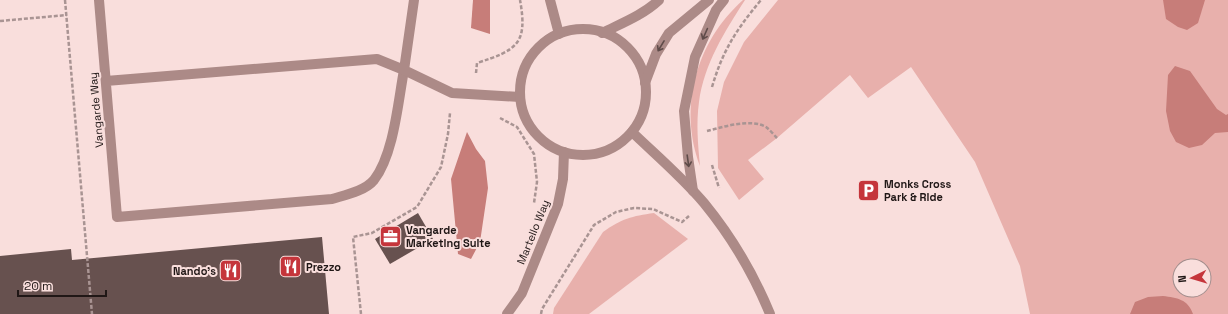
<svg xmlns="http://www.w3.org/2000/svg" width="1228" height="314" font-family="'Space Grotesk',sans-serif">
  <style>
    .green { fill: #e8b0ac; fill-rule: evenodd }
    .water { fill: #c77d79 }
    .building { fill: #67514f }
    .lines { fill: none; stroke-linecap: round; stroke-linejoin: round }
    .path { stroke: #a99493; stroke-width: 2.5; stroke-dasharray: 4 2; stroke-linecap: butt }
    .service { stroke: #ac8a87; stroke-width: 10 }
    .oneway { stroke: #5f4b49 }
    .labels { text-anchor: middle; stroke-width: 4; stroke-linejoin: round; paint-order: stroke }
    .street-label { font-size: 11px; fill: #201716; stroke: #f9dedc }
    .poi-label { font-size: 11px; font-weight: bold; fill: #201716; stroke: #f9dedc; text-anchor: start }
  </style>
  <rect width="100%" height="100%" fill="#f9dedc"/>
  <g class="green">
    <path d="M 743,0 L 745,0 C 725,31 704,64 699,102 C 696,123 698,145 700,166 C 678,107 696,42 743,0 Z"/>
    <path d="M 778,0 L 1228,0 L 1228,314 L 1030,314 L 1020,266 L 975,162 L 911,67 L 868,98 L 850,75 L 777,138 L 748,160 L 764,179 L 739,200 L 718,168 L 717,111 L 724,82 L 744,42 ZM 1180,266 L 1204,266 L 1204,290 L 1180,290 Z"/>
    <path d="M 654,213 L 688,239 L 589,314 L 553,314 L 554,308 L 603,232 C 621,219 632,216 654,213 Z"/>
  </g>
  <g class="water">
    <polygon points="473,0 490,0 490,34 471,28"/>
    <polygon points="1163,0 1205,0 1198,23 1187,30 1178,27 1166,19"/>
    <polygon points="1175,66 1190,71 1217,109 1226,115 1228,114 1228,132 1215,133 1202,145 1189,148 1176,142 1170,131 1166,111 1168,75"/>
    <polygon points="467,132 476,149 485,161 488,188 480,242 471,259 458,254 451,179"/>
    <path d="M 1163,296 C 1177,298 1188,299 1193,314 L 1130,314 L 1135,302 L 1148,297 Z"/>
  </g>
  <g class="building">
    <polygon points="418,213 433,239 390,264 375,239"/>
    <polygon points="322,237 329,314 0,314 0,256 71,249 72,260"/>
  </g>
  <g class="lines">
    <g class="path">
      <polyline points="65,0 92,314"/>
      <polyline points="0,21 67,15"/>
      <path d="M 476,73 L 477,63 C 517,50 528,44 520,0"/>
      <path d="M 712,87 C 723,50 736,30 761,0"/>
      <polyline points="500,118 517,127 534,154 537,182 534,203"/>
      <path d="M 707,131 C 723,127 750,118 766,127 C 770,130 774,135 777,138"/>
      <polyline points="712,165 719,188"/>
      <polyline points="361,314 353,237 372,233 417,207 441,167 448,134 450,113"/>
      <polyline points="541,314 542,309 594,225 616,212 634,208 653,209 682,222 689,216"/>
    </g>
    <g class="service">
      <path d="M 99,0 L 117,217 L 332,199 C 345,195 365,191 374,180 C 394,154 398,102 404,70 L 377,59 L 106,81"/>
      <polyline points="414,0 404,70 452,93 520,97"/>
      <polyline points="550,0 559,34"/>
      <circle cx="583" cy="92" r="63"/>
      <path d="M 602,33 C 622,23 643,15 659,0"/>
      <polyline points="645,83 656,54 669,33 709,0"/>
      <path d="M 632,132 C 656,155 683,178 704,203 C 731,236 754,275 770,314"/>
      <polyline points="693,191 688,157 684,111 695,57 716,10 724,0"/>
      <polyline points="507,314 522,293 558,204 563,179 564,152"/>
    </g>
  </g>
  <defs><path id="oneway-shaft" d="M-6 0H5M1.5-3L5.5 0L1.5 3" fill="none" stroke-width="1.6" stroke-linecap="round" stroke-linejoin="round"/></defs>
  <g class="oneway">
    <use href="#oneway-shaft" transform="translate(705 34) rotate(114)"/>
    <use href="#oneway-shaft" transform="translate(661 46) rotate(121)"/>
    <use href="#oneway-shaft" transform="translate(688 161) rotate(82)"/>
  </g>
  <defs>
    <symbol id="parking-square" viewBox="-11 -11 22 22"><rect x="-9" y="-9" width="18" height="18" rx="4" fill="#c5353b" stroke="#f9dedc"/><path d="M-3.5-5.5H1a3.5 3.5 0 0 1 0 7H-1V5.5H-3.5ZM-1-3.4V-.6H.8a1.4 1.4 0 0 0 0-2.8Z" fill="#fff"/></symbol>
    <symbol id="office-square" viewBox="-11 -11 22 22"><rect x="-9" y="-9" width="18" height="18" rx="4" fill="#c5353b" stroke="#f9dedc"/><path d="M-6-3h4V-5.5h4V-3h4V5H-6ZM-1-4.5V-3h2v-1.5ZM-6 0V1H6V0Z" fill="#fff"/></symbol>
    <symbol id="restaurant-square" viewBox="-11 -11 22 22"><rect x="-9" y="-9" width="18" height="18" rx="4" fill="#c5353b" stroke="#f9dedc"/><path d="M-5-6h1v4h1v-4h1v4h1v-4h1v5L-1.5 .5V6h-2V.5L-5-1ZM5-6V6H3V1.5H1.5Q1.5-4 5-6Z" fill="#fff"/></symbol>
  </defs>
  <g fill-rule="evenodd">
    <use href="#parking-square" x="856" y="178" width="25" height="25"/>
    <use href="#office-square" x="378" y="224" width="25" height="25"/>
    <use href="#restaurant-square" x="278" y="254" width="25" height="25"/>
    <use href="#restaurant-square" x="218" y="258" width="25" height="25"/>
  </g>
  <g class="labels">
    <g class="street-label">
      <text transform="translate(96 110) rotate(-95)" y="4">Vangarde Way</text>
      <text transform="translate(533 232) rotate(-68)" y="4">Martello Way</text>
    </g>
    <g class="poi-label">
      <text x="884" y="188">Monks Cross<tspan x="884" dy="13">Park &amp; Ride</tspan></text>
      <text x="406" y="234">Vangarde<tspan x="406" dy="13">Marketing Suite</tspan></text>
      <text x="306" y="271">Prezzo</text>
      <text x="216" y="275" text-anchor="end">Nando's</text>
    </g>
  </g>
  <g transform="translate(1192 278) rotate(265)"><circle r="19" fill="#f9dedc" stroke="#a28e8d"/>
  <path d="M0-3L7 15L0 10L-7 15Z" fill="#c5353b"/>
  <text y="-6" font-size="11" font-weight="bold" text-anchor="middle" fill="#201716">N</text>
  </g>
  <path d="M18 290v6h88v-6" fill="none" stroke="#201716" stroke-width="2"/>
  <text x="24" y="290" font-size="12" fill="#201716" stroke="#f9dedc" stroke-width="3" paint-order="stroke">20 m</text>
</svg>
